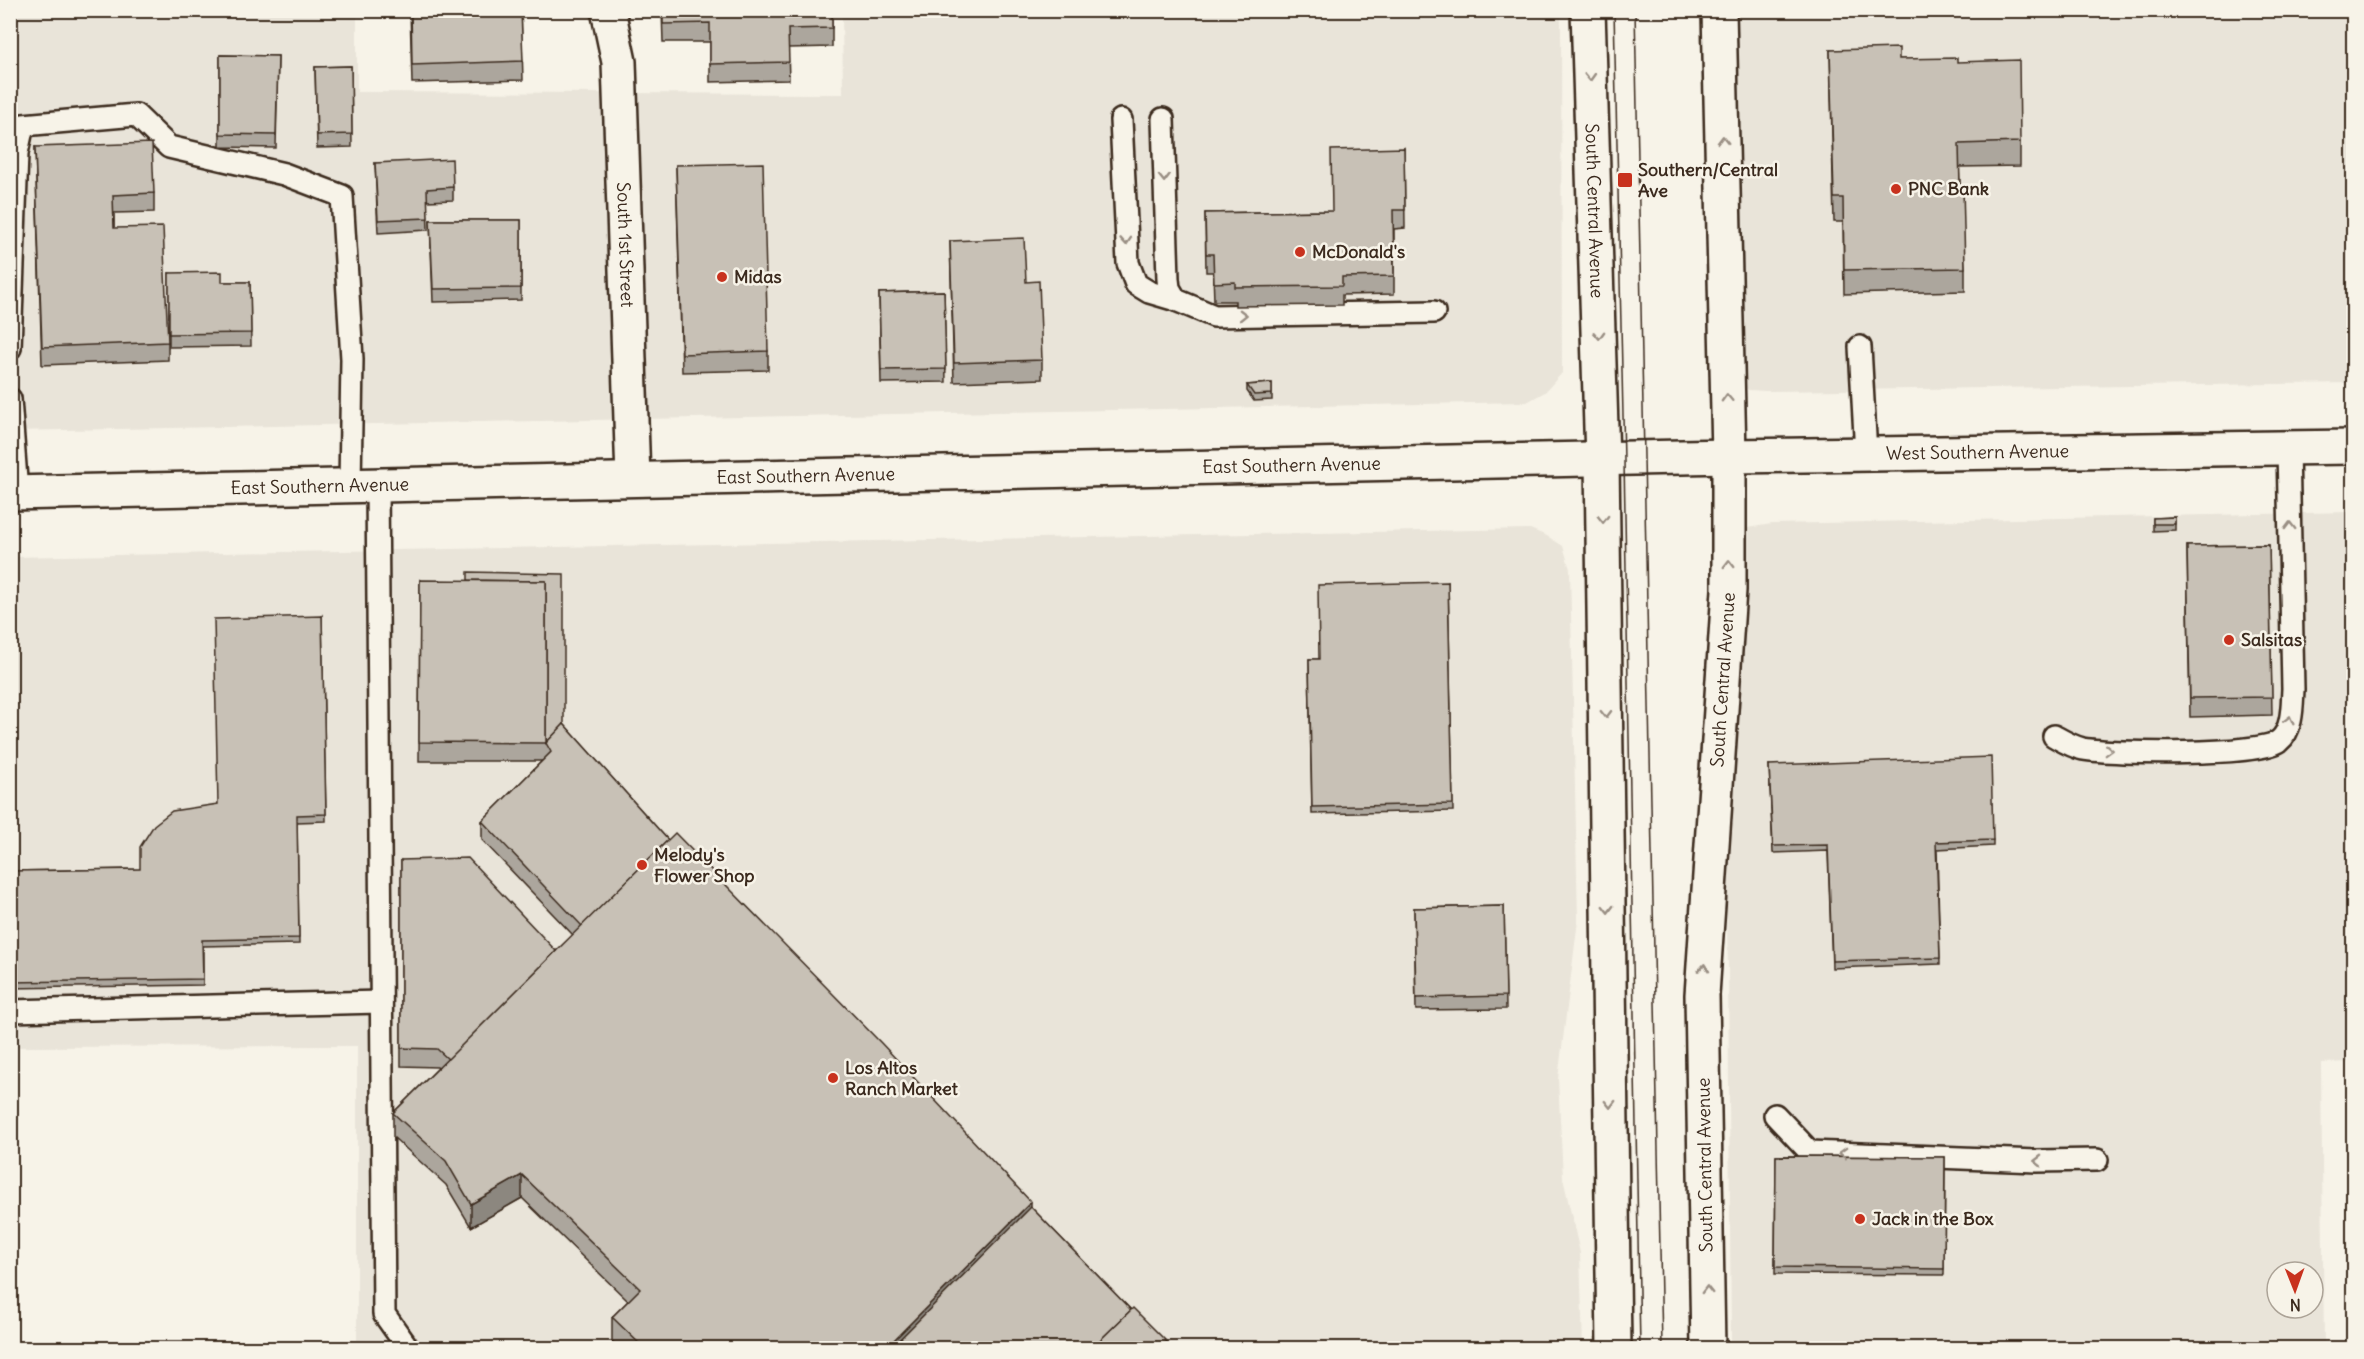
<svg xmlns="http://www.w3.org/2000/svg" width="2364" height="1359" font-family="Delius,sans-serif">
  <style>
    .built { fill: #e9e4d9; fill-rule: evenodd }
    .lines { fill: none; stroke-linecap: round; stroke-linejoin: round }
    .service-casing { stroke: #3b2a1e; stroke-width: 26 }
    .minor-casing { stroke: #3b2a1e; stroke-width: 38 }
    .secondary-casing { stroke: #3b2a1e; stroke-width: 38 }
    .service { stroke: #f7f3e8; stroke-width: 21 }
    .minor { stroke: #f7f3e8; stroke-width: 33 }
    .secondary { stroke: #f7f3e8; stroke-width: 33 }
    .tram { stroke: #3b2a1e; stroke-width: 1.5 }
    .wall { fill: #aca69d; stroke: #3b2a1e; stroke-width: 1.5 }
    .shaded-wall { fill: #8c877f; stroke: #3b2a1e; stroke-width: 1.5 }
    .building { fill: #c8c1b6; stroke: #3b2a1e; stroke-width: 1.5 }
    .oneway { stroke: #998e83 }
    .poi-dot { fill: #c8321e; stroke: #f7f3e8; stroke-width: 2 }
    .labels { text-anchor: middle; stroke-width: 5; stroke-linejoin: round; paint-order: stroke }
    .poi-label { font-size: 18px; font-weight: bold; fill: #3b2a1e; stroke: #f7f3e8; text-anchor: start }
    .street-label { font-size: 18px; fill: #3b2a1e; stroke: #f7f3e8 }
  </style>
  <rect width="100%" height="100%" fill="#f7f3e8"/>
  <filter id="ink" filterUnits="userSpaceOnUse"><feTurbulence type="fractalNoise" baseFrequency=".0167" numOctaves="2"/><feDisplacementMap in="SourceGraphic" scale="12" xChannelSelector="R" yChannelSelector="G"/><feConvolveMatrix kernelMatrix="1 2 1 2 8 2 1 2 1" color-interpolation-filters="sRGB"/></filter>
  <g filter="url(#ink)">
    <g class="built">
      <polygon points="10,11 357,11 357,92 843,94 842,11 1561,11 1562,373 1545,392 1527,402 11,431"/>
      <polygon points="1727,11 2353,11 2353,383 1766,391 1749,390 1728,378"/>
      <path d="M 2353,512 L 2354,1062 L 2321,1063 L 2324,1348 L 1731,1348 L 1728,967 L 1718,565 L 1741,529 L 1772,524 ZM 2277,1272 L 2313,1272 L 2313,1308 L 2277,1308 Z"/>
      <polygon points="1530,529 1547,536 1563,546 1570,569 1578,920 1558,1079 1563,1178 1580,1253 1583,1348 357,1348 357,1046 11,1047 10,557"/>
    </g>
    <g class="lines">
      <defs>
        <g id="service">
          <polyline points="1163,119 1168,279 1169,288 1176,300 1214,316 1434,312"/>
          <polyline points="1121,120 1128,263 1136,284 1149,292 1176,300"/>
          <polyline points="1860,347 1866,454"/>
          <polyline points="10,348 17,153 23,125 136,115 169,147 284,174 342,196 352,359 350,485"/>
          <polyline points="10,399 17,493"/>
          <polyline points="377,484 384,1314 408,1348"/>
          <path d="M 2054,736 C 2063,741 2073,747 2083,749 C 2112,754 2259,756 2279,741 C 2293,730 2292,705 2293,689 L 2288,448"/>
          <polyline points="10,1011 381,1002"/>
          <polyline points="1775,1115 1810,1152 2037,1161 2097,1160"/>
        </g>
        <g id="minor">
          <path id="s1" d="M 608,10 L 619,62 L 633,479"/>
        </g>
        <g id="secondary">
          <path id="s2" d="M 1588,10 L 1602,460 L 1614,1348"/>
          <path id="s3" d="M 10,493 L 1729,456 L 2354,447"/>
          <path id="s4" d="M 1708,1348 L 1702,995 L 1729,590 L 1729,456 L 1719,10"/>
        </g>
      </defs>
      <use href="#service" class="service-casing"/>
      <use href="#minor" class="minor-casing"/>
      <use href="#secondary" class="secondary-casing"/>
      <use href="#service" class="service"/>
      <use href="#minor" class="minor"/>
      <use href="#secondary" class="secondary"/>
      <g class="tram">
        <polyline points="1614,10 1624,460 1640,1348"/>
        <polyline points="1635,10 1662,1348"/>
      </g>
    </g>
    <g class="wall">
      <polygon points="410,10 521,10 523,80 412,83"/>
      <polygon points="662,10 832,10 832,47 788,48 789,80 710,82 710,42 663,42"/>
      <polygon points="1830,50 1899,59 1957,62 2020,142 2020,166 1959,167 1960,187 1965,268 1965,291 1844,294 1843,222 1834,222"/>
      <polygon points="220,55 278,56 276,148 220,147"/>
      <polygon points="351,66 352,147 317,148 315,67"/>
      <polygon points="35,147 154,193 154,212 114,213 114,228 168,342 168,360 42,365"/>
      <polygon points="1404,148 1405,228 1394,229 1394,294 1342,295 1342,305 1235,306 1235,301 1214,301 1213,272 1206,272 1205,213 1332,211"/>
      <polygon points="375,163 453,187 453,200 427,201 428,230 378,233"/>
      <polygon points="676,165 768,351 768,370 682,372"/>
      <polygon points="430,220 521,220 521,300 433,302"/>
      <polygon points="950,241 1026,282 1042,360 1042,379 954,382"/>
      <polygon points="169,273 222,282 250,282 251,346 169,347"/>
      <polygon points="944,291 946,382 881,383 879,293"/>
      <polygon points="1272,383 1272,400 1254,401 1247,391 1247,385"/>
      <polygon points="2175,517 2175,530 2153,531 2153,518"/>
      <polygon points="2269,545 2272,715 2190,717 2187,546"/>
      <polygon points="420,580 564,724 668,840 1031,1207 1131,1310 1173,1348 620,1348 612,1341 612,1317 628,1301 522,1198 471,1227 446,1185 393,1137 393,1113 438,1068 437,1067 401,1066 401,860 556,951 573,935 482,840 482,821 542,761 419,761"/>
      <polygon points="1448,582 1453,811 1312,814 1309,659 1319,659"/>
      <polygon points="322,616 326,821 297,822 299,944 203,946 203,985 10,988 10,871 140,869 218,804"/>
      <polygon points="1769,765 1993,840 1993,846 1937,849 1940,964 1832,968 1828,851 1773,853"/>
      <polygon points="1504,906 1506,1009 1416,1010 1414,908"/>
      <polygon points="1776,1156 1945,1157 1944,1275 1775,1274"/>
    </g>
    <g class="shaded-wall">
      <polygon points="522,1175 522,1198 471,1227 471,1204"/>
      <polygon points="1031,1202 1031,1225 909,1348 886,1348"/>
    </g>
    <g class="building">
      <polygon points="411,10 521,10 523,61 412,65"/>
      <polygon points="663,10 832,10 832,28 788,29 789,62 710,64 710,23 663,24"/>
      <polygon points="1899,48 1899,59 1957,58 1957,62 2019,60 2020,142 1959,144 1960,187 1963,187 1965,268 1844,270 1843,198 1834,198 1830,50"/>
      <polygon points="220,55 278,56 276,135 220,134"/>
      <polygon points="351,66 352,134 317,135 315,67"/>
      <polygon points="152,143 154,193 113,195 114,228 163,227 168,342 42,347 35,147"/>
      <polygon points="1404,148 1405,210 1393,210 1394,276 1342,277 1342,286 1235,287 1235,282 1214,283 1213,254 1206,254 1205,213 1332,211 1331,150"/>
      <polygon points="452,159 453,187 427,189 428,218 378,220 375,163"/>
      <polygon points="763,163 768,351 682,354 676,165"/>
      <polygon points="430,220 521,220 521,288 433,289"/>
      <polygon points="1024,238 1026,282 1039,281 1042,360 954,363 950,241"/>
      <polygon points="222,272 222,282 250,282 251,333 169,334 169,273"/>
      <polygon points="944,291 946,369 881,370 879,293"/>
      <polygon points="1272,383 1272,394 1254,395 1247,385"/>
      <polygon points="2175,517 2175,524 2153,524 2153,518"/>
      <polygon points="2269,545 2272,697 2190,698 2187,546"/>
      <polygon points="468,572 564,574 564,724 546,743 546,581 468,580"/>
      <polygon points="420,580 546,581 546,743 419,742"/>
      <polygon points="1448,582 1453,804 1312,807 1309,659 1319,659 1318,585"/>
      <polygon points="322,616 326,814 297,815 299,938 202,940 203,979 10,982 10,871 140,869 140,847 154,825 172,811 218,804 214,619"/>
      <polygon points="564,724 668,840 582,926 482,821 551,752 546,743"/>
      <polygon points="1991,757 1993,840 1936,842 1940,958 1832,961 1828,845 1773,846 1769,765"/>
      <polygon points="675,833 881,1043 1031,1202 886,1348 644,1348 612,1317 640,1289 522,1175 471,1204 446,1161 393,1113"/>
      <polygon points="468,858 556,951 448,1059 437,1049 401,1048 401,860"/>
      <polygon points="1504,906 1506,996 1416,998 1414,908"/>
      <polygon points="1776,1156 1945,1157 1944,1269 1775,1267"/>
      <polygon points="1031,1207 1131,1310 1092,1348 891,1348"/>
      <polygon points="1133,1308 1173,1348 1092,1348"/>
    </g>
    <defs><path id="oneway-chevron" d="M-2-3.5L2.5 0L-2 3.5" fill="none" stroke-width="1.6" stroke-linecap="round" stroke-linejoin="round" transform="scale(1.5)"/></defs>
    <g class="oneway">
      <use href="#oneway-chevron" transform="translate(1590 77) rotate(88)"/>
      <use href="#oneway-chevron" transform="translate(1723 140) rotate(-91)"/>
      <use href="#oneway-chevron" transform="translate(1164 178) rotate(89)"/>
      <use href="#oneway-chevron" transform="translate(1126 241) rotate(86)"/>
      <use href="#oneway-chevron" transform="translate(1243 315) rotate(-1)"/>
      <use href="#oneway-chevron" transform="translate(1599 335) rotate(88)"/>
      <use href="#oneway-chevron" transform="translate(1727 398) rotate(-92)"/>
      <use href="#oneway-chevron" transform="translate(1603 519) rotate(89)"/>
      <use href="#oneway-chevron" transform="translate(2290 526) rotate(-91)"/>
      <use href="#oneway-chevron" transform="translate(1729 564) rotate(-90)"/>
      <use href="#oneway-chevron" transform="translate(1606 714) rotate(89)"/>
      <use href="#oneway-chevron" transform="translate(2289 720) rotate(-76)"/>
      <use href="#oneway-chevron" transform="translate(2109 750) rotate(2)"/>
      <use href="#oneway-chevron" transform="translate(1608 909) rotate(89)"/>
      <use href="#oneway-chevron" transform="translate(1704 968) rotate(-86)"/>
      <use href="#oneway-chevron" transform="translate(1610 1104) rotate(89)"/>
      <use href="#oneway-chevron" transform="translate(1843 1153) rotate(-178)"/>
      <use href="#oneway-chevron" transform="translate(2038 1161) rotate(-179)"/>
      <use href="#oneway-chevron" transform="translate(1707 1290) rotate(-91)"/>
    </g>
  </g>
  <g class="poi-dot">
    <rect x="1617" y="172" width="16" height="16" rx="3"/>
    <circle cx="1896" cy="189" r="6"/>
    <circle cx="1300" cy="252" r="6"/>
    <circle cx="722" cy="277" r="6"/>
    <circle cx="2229" cy="640" r="6"/>
    <circle cx="642" cy="865" r="6"/>
    <circle cx="833" cy="1078" r="6"/>
    <circle cx="1860" cy="1219" r="6"/>
  </g>
  <g class="labels">
    <g class="poi-label">
      <text x="1638" y="176">Southern/Central<tspan x="1638" dy="21">Ave</tspan></text>
      <text x="1908" y="195">PNC Bank</text>
      <text x="1312" y="258">McDonald's</text>
      <text x="734" y="283">Midas</text>
      <text x="2241" y="646">Salsitas</text>
      <text x="654" y="861">Melody's<tspan x="654" dy="21">Flower Shop</tspan></text>
      <text x="845" y="1074">Los Altos<tspan x="845" dy="21">Ranch Market</tspan></text>
      <text x="1872" y="1225">Jack in the Box</text>
    </g>
    <g class="street-label">
      <text dy="6" stroke="none"><textPath href="#s2" startOffset="201">South Central Avenue</textPath></text>
      <text dy="6" stroke="none"><textPath href="#s1" startOffset="236">South 1st Street</textPath></text>
      <text dy="6" stroke="none"><textPath href="#s3" startOffset="1968">West Southern Avenue</textPath></text>
      <text dy="6" stroke="none"><textPath href="#s3" startOffset="1282">East Southern Avenue</textPath></text>
      <text dy="6" stroke="none"><textPath href="#s3" startOffset="796">East Southern Avenue</textPath></text>
      <text dy="6" stroke="none"><textPath href="#s3" startOffset="310">East Southern Avenue</textPath></text>
      <text dy="6" stroke="none"><textPath href="#s4" startOffset="669">South Central Avenue</textPath></text>
      <text transform="translate(1705 1165) rotate(-91)" y="6">South Central Avenue</text>
    </g>
  </g>
  <rect width="2364" height="1359" fill="none" stroke="#f7f3e8" stroke-width="36"/>
  <rect x="18" y="18" width="2328" height="1323" fill="none" stroke="#3b2a1e" stroke-width="2" filter="url(#ink)"/>
  <g transform="translate(2295 1290) rotate(179)"><circle r="28" fill="#f7f3e8" stroke="#aca397" stroke-width="1.5"/>
  <path d="M0-4.5L10 22L0 15L-10 22Z" fill="#c8321e"/>
  <text y="-9" font-size="16" font-weight="bold" text-anchor="middle" fill="#3b2a1e">N</text>
  </g>
</svg>
